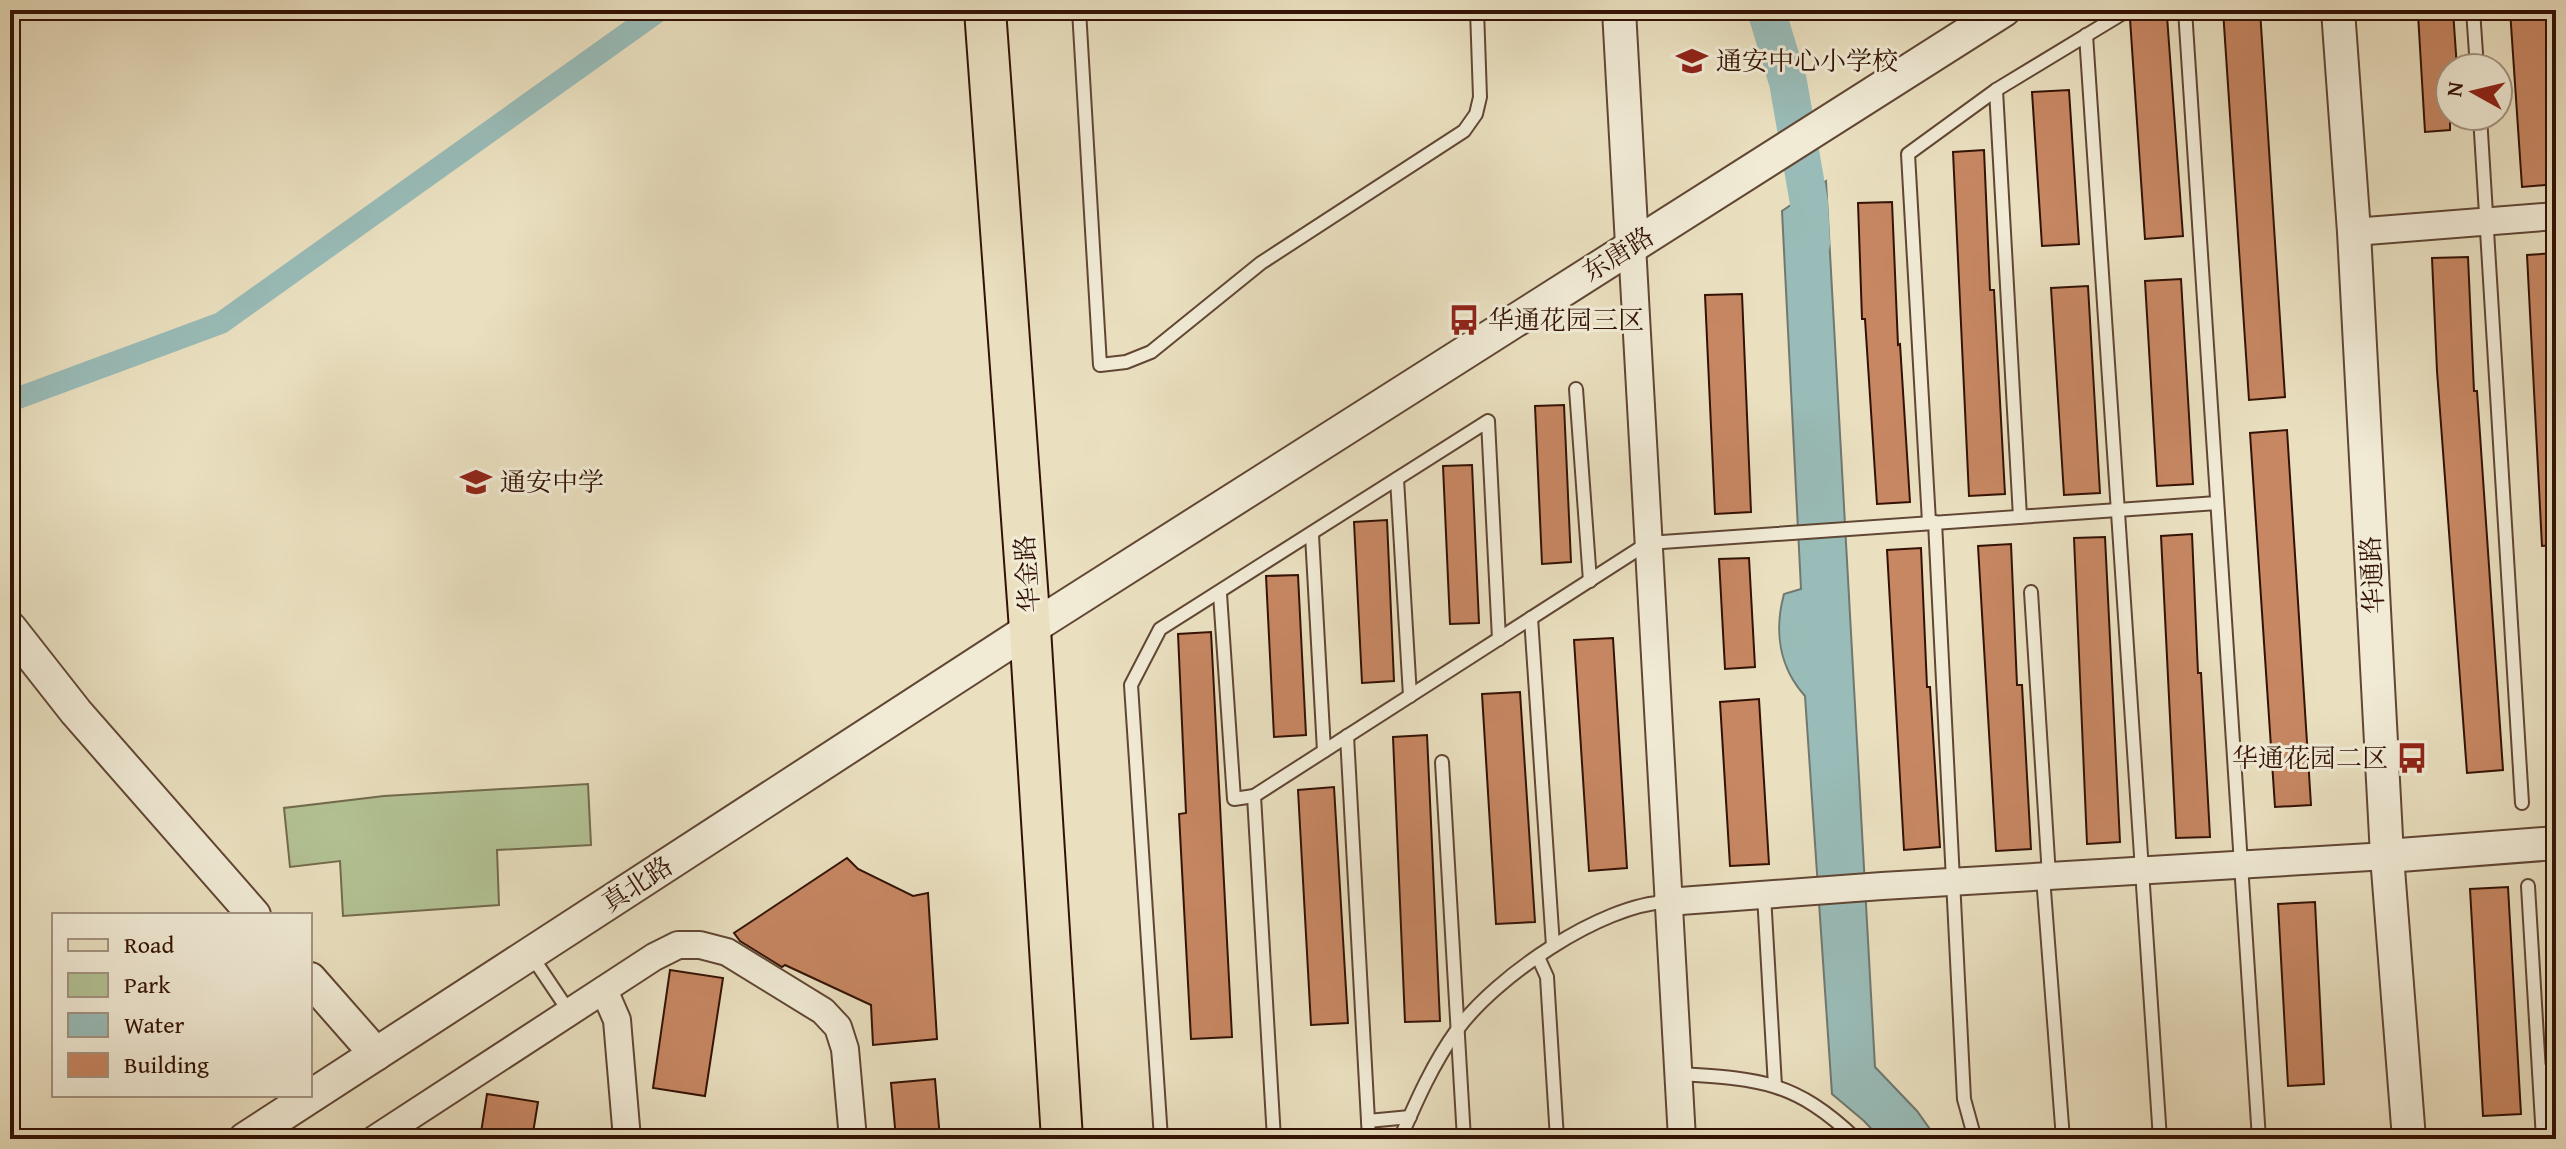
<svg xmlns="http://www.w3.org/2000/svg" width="2566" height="1149" font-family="'Gentium Book Plus','Noto Serif SC',serif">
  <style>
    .green { fill: #b3c395; stroke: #736a4d; stroke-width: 2 }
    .water { fill: #99bcb8; stroke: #707870; stroke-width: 2 }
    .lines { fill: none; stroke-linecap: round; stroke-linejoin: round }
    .canal { stroke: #99bcb8; stroke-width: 22 }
    .river { stroke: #99bcb8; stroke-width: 38 }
    .building { fill: #c78763; stroke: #331205; stroke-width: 2 }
    .service-casing { stroke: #614634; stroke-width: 16 }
    .minor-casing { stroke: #614634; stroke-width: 30 }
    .tertiary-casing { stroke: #614634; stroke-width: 36 }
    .primary-casing { stroke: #331205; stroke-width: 44 }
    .service { stroke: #f1ebd6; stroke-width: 12 }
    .minor { stroke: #f1ebd6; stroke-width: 26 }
    .tertiary { stroke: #f1ebd6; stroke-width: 32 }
    .primary { stroke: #eae0c0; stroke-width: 40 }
    .labels { text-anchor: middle; stroke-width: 6; stroke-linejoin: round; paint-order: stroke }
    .poi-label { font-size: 26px; fill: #331205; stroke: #f1ebd6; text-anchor: start }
    .street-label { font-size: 26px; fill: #331205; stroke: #f1ebd6 }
  </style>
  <rect width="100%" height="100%" fill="#eae0c0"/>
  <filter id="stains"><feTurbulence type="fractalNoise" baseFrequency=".0025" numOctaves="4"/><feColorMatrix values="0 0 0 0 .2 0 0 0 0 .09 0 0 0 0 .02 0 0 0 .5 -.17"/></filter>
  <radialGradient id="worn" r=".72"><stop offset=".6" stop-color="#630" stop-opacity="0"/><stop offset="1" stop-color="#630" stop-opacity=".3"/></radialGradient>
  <polygon class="green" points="588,784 591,845 497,850 499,905 343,916 340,861 290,867 284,808 384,796"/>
  <path class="water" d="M 1826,181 L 1875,1067 L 1917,1111 L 1937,1139 L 1881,1139 L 1864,1121 L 1832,1094 L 1805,696 C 1779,667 1774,631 1784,594 L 1801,589 L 1782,211 Z"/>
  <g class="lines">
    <polyline class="canal" points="10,401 221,323 660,10"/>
    <polyline class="river" points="1766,10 1788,82 1809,203 1811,243"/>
  </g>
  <g class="building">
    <polygon points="2223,10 2260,10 2285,397 2249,400"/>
    <polygon points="2510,10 2548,10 2556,125 2556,184 2522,187"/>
    <polygon points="2453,11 2457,68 2450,68 2450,130 2425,132 2418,14"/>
    <polygon points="2167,16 2183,236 2145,239 2130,19"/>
    <polygon points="2069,90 2079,244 2042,246 2032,92"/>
    <polygon points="1984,150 1990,290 1994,290 2005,494 1969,496 1953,152"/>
    <polygon points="1892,202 1898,345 1900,344 1910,502 1877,504 1865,319 1862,319 1858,203"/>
    <polygon points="2556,253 2556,545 2542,546 2527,255"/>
    <polygon points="2468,257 2474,391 2477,391 2503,770 2467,773 2437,371 2432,258"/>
    <polygon points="2181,279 2193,484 2157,486 2145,281"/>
    <polygon points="2088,286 2100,493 2064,495 2051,288"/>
    <polygon points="1742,294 1751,512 1715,514 1705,295"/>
    <polygon points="1564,405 1571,562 1542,564 1535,406"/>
    <polygon points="2287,430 2311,805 2275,807 2250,433"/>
    <polygon points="1472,465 1479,623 1450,624 1443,466"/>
    <polygon points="1387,520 1394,681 1362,683 1354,522"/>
    <polygon points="2192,534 2198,673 2201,673 2210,837 2176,838 2161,536"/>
    <polygon points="2105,537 2120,842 2087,844 2074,538"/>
    <polygon points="2011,544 2017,685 2022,685 2031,849 1996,851 1978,546"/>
    <polygon points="1921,548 1927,687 1930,687 1940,847 1904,850 1887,550"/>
    <polygon points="1749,558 1755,667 1725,669 1719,559"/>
    <polygon points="1298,575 1306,735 1274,737 1266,576"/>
    <polygon points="1211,632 1232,1037 1191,1039 1179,814 1186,813 1178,634"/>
    <polygon points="1613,638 1627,868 1589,871 1574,640"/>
    <polygon points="1520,692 1535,922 1496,924 1482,694"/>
    <polygon points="1759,699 1769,864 1730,866 1720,702"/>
    <polygon points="1427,735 1440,1021 1405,1022 1393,737"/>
    <polygon points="1334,787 1348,1023 1311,1025 1298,790"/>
    <polygon points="847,858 858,869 913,896 928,893 937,1039 873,1045 871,1005 785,965 782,967 740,941 734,933"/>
    <polygon points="2508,887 2521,1114 2483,1116 2470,889"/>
    <polygon points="2315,902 2324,1084 2288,1086 2278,904"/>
    <polygon points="670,970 723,978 705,1096 653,1088"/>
    <polygon points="935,1079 940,1139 896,1139 891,1083"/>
    <polygon points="487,1094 538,1102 532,1139 480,1139"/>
  </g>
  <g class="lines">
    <defs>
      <g id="service">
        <polyline points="1079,10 1100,365 1126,362 1151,352 1261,263 1464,131 1476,114 1480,97 1477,10"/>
        <polyline points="2185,10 2259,1139"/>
        <polyline points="2473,10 2477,68"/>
        <polyline points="2086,35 2160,1139"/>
        <polyline points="1996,90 2020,517"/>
        <polyline points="2480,116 2522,803"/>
        <polyline points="1576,389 1590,581"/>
        <polyline points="1397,479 1410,696"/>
        <polyline points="1929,522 1908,154 1996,90 2128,10"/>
        <polyline points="1935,522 1964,1099 1975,1139"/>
        <polyline points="1312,535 1324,751"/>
        <polyline points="2031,592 2049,876"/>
        <polyline points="1220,594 1234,799 1254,796 1648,543 2217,503"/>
        <polyline points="1531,618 1553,946"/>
        <polyline points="1347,736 1369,1139"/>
        <polyline points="1442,762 1464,1139"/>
        <polyline points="1254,796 1274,1139"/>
        <polyline points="2043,877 2063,1139"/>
        <polyline points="2528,886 2543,1139"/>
        <polyline points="1764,895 1775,1086"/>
        <polyline points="531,955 570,1013"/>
        <polyline points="1538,957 1547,977 1557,1139"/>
        <polyline points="2539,1071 2556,1070"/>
        <path d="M 1678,1074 C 1759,1079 1794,1080 1856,1139"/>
        <polyline points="1368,1121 1410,1117"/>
        <polyline points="1161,1139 1131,685 1160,629 1488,421 1499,639"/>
        <path d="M 1400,1139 C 1416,1102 1433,1063 1457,1030 C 1495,977 1602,904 1667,902"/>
      </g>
      <g id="minor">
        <polyline points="2354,232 2556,216"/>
        <polyline points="1632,245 1682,1139"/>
        <polyline points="1667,902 1882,886 2387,856"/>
        <polyline points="604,990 617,1020 627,1139"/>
        <polyline points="375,1139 654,957 678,945 700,945 727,952 823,1011 838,1027 845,1049 853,1139"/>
      </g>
      <g id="tertiary">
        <polyline points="1619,10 1632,245"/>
        <polyline points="2338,10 2354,232 2387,856 2409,1139"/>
        <polyline points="10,628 76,712 254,915"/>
        <polyline points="2387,856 2556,843"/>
        <polyline points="310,979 376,1054"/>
        <polyline points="245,1139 1030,629 2004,10"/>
      </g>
      <polyline id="primary" points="985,10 1030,629 1062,1139"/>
    </defs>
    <use href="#service" class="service-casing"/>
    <use href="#minor" class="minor-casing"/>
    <use href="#tertiary" class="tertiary-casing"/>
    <use href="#primary" class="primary-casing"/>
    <use href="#service" class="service"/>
    <use href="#minor" class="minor"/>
    <use href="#tertiary" class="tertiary"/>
    <use href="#primary" class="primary"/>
  </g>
  <defs>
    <symbol id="school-bare" viewBox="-9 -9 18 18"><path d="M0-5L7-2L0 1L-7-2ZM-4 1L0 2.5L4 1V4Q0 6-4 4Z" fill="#8f2418" stroke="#f1ebd6" stroke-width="2.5" paint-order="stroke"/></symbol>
    <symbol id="bus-bare" viewBox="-9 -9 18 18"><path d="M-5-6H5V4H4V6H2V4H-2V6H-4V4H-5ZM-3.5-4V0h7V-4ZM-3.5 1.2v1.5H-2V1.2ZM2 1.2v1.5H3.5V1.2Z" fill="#8f2418" stroke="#f1ebd6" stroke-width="2.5" paint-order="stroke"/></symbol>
  </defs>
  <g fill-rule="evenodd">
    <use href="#school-bare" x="1670" y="39" width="44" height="44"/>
    <use href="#bus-bare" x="1442" y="298" width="44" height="44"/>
    <use href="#school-bare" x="454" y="460" width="44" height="44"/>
    <use href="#bus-bare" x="2390" y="736" width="44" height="44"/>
  </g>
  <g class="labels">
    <g class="poi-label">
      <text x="1716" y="70">通安中心小学校</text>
      <text x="1488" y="329">华通花园三区</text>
      <text x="500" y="491">通安中学</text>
      <text x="2388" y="767" text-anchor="end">华通花园二区</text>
    </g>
    <g class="street-label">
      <text transform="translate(1618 254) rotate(-32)" y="9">东唐路</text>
      <text transform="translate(1027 574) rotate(-94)" y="9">华金路</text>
      <text transform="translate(2372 575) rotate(-93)" y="9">华通路</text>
      <text transform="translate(637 884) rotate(-33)" y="9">真北路</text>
    </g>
  </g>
  <rect width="2566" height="1149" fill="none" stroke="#eae0c0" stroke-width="40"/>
  <rect x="12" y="12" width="2542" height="1125" fill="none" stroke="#331205" stroke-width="4"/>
  <rect x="20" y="20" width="2526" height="1109" fill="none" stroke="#331205" stroke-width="2"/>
  <rect x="52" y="913" width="260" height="184" fill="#f1ebd6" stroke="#a59482" stroke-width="2"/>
  <rect x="68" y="939" width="40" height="12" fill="#eae0c0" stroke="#a59482" stroke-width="2"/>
  <text x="124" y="953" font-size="24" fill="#331205">Road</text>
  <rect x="68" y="973" width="40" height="24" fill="#b3c395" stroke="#a59482" stroke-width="2"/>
  <text x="124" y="993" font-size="24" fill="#331205">Park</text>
  <rect x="68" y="1013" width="40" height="24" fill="#99bcb8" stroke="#a59482" stroke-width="2"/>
  <text x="124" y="1033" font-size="24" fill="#331205">Water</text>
  <rect x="68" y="1053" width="40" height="24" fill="#c78763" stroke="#a59482" stroke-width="2"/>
  <text x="124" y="1073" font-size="24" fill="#331205">Building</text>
  <g transform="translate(2474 92) rotate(278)"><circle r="38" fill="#f1ebd6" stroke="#a59482" stroke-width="2"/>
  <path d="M0-6L14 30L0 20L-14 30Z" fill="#8f2418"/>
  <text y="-12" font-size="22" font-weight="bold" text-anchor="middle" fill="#331205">N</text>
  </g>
  <rect width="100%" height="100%" filter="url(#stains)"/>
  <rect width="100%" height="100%" fill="url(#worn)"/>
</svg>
